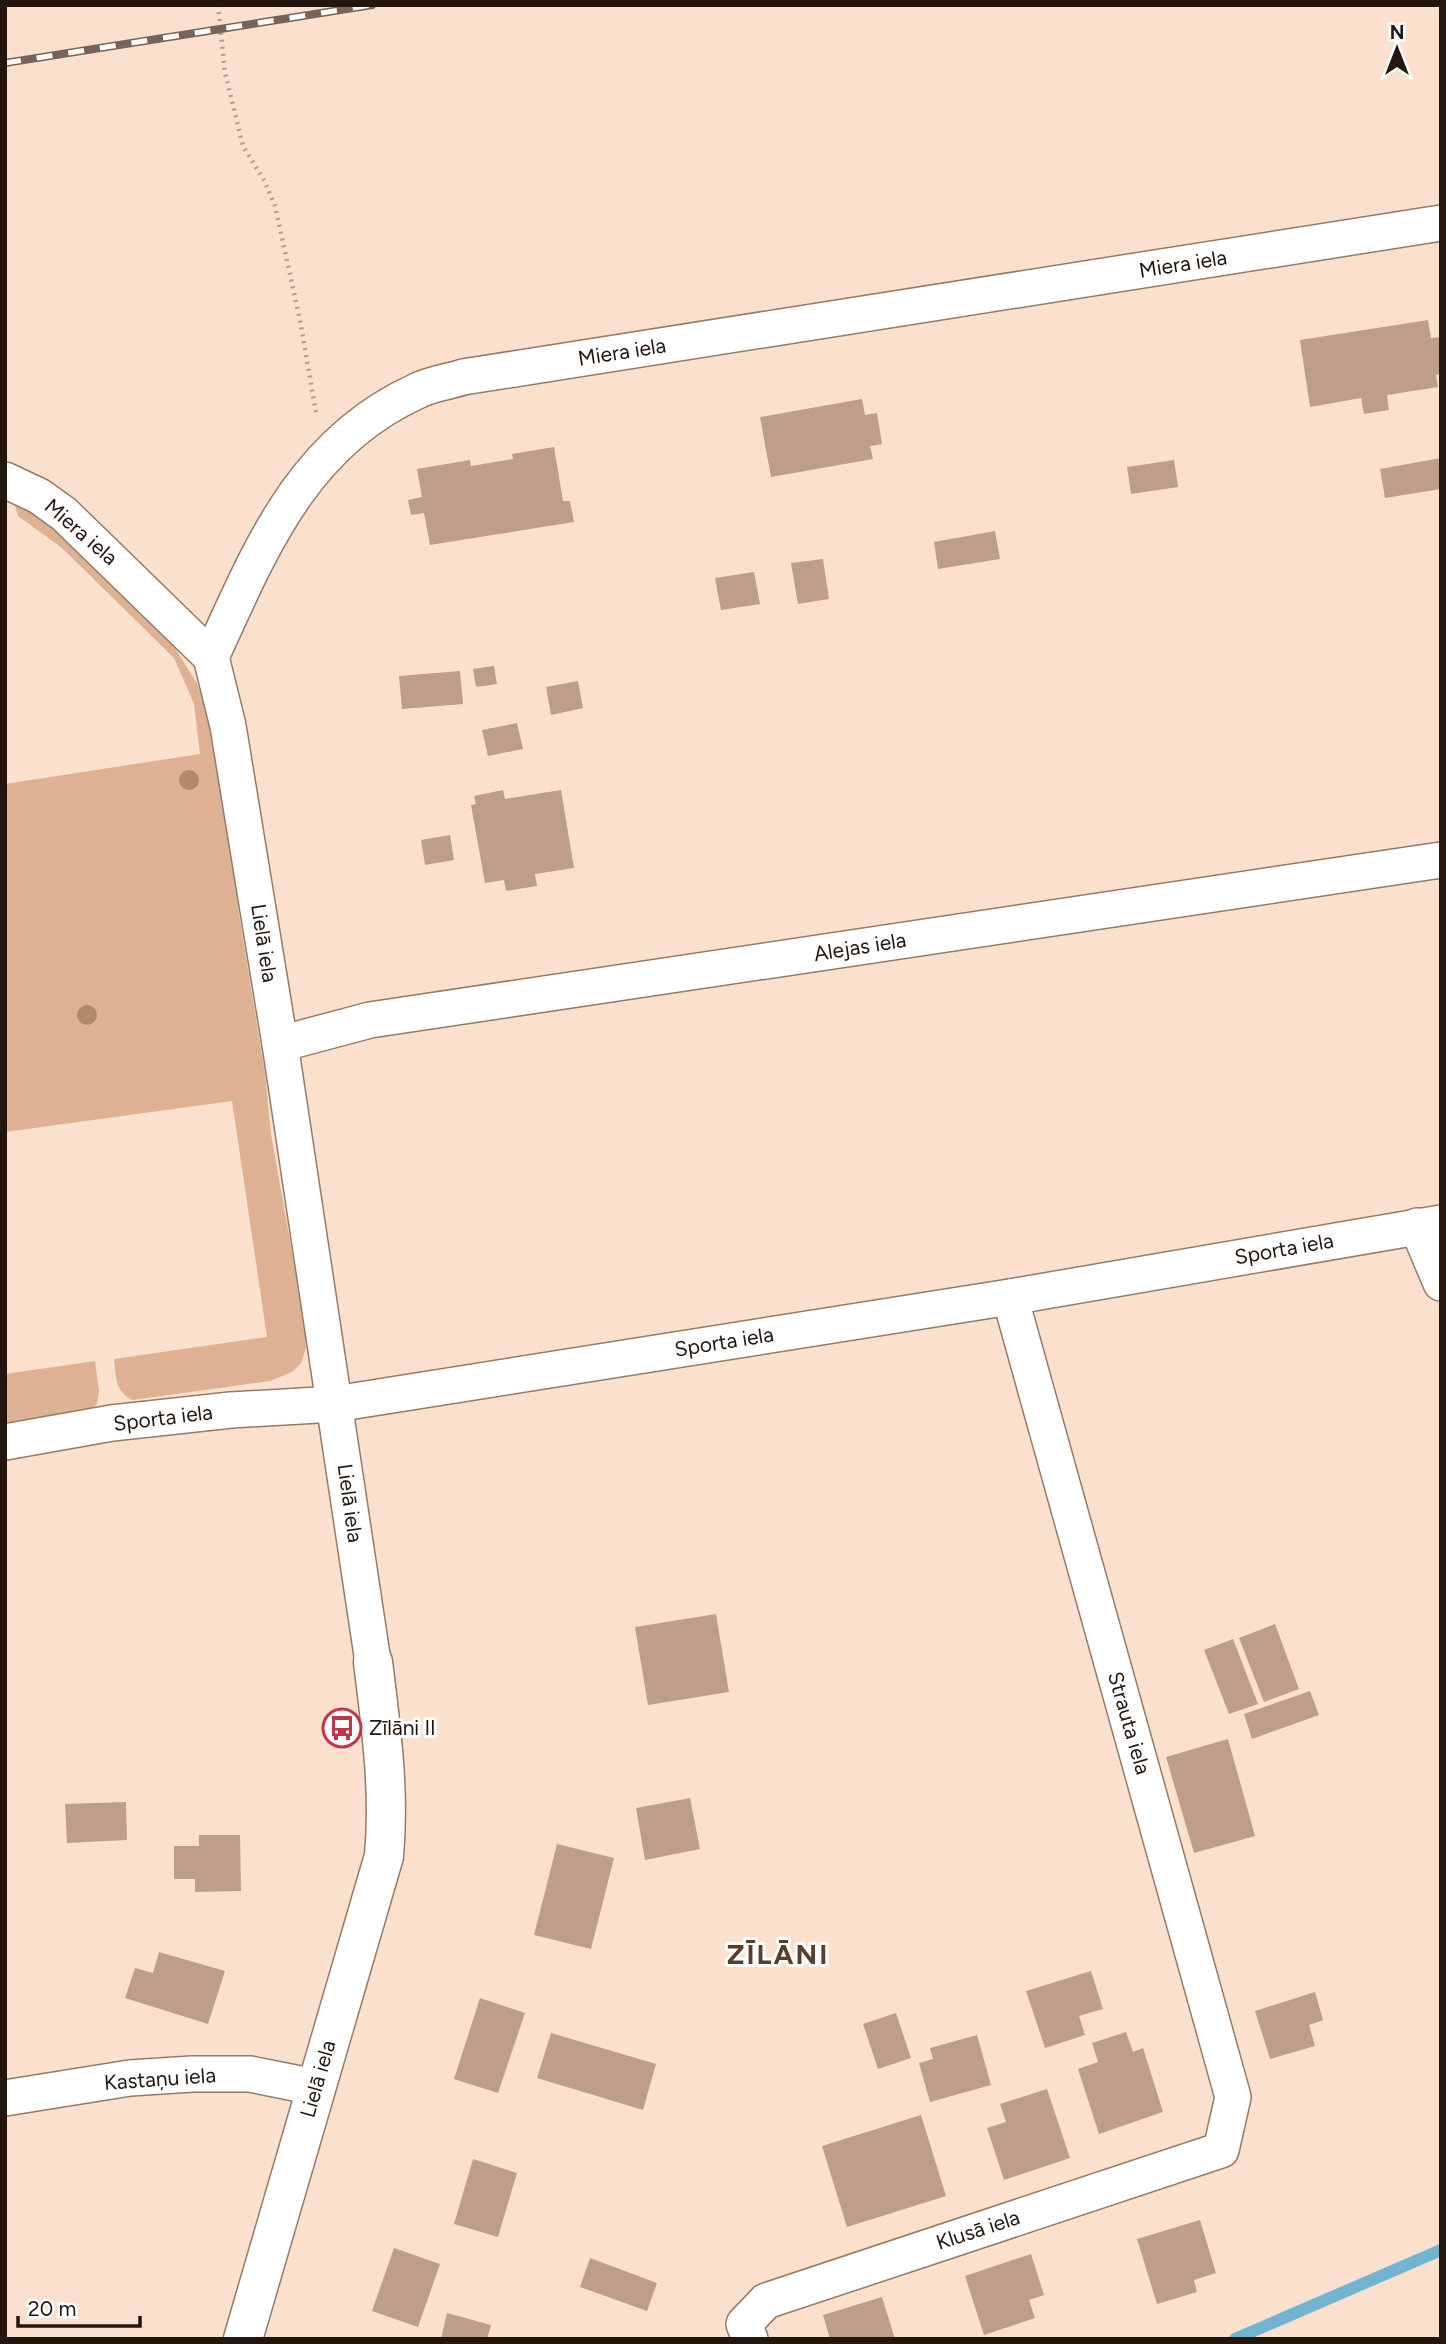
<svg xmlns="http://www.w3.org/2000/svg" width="1446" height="2344" font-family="Figtree,sans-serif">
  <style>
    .green { fill: #dfb193 }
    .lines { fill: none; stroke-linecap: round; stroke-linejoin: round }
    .stream { stroke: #70b4d2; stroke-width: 12 }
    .building { fill: #bf9e89 }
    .minor-casing { stroke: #987965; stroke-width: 38 }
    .tertiary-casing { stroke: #987965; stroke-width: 41 }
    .path { stroke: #b49e8f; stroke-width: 4.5; stroke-dasharray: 2 5; stroke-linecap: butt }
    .minor { stroke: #fff; stroke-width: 35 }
    .tertiary { stroke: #fff; stroke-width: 38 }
    .rail-casing { stroke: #766458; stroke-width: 8 }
    .rail { stroke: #fff; stroke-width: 5; stroke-dasharray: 16; stroke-linecap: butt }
    .tree { fill: #b1896a }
    .labels { text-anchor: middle; stroke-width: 6; stroke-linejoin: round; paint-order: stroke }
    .street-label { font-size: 21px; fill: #22160e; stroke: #fff }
    .poi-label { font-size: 21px; fill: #22160e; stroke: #fff; text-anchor: start }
    .district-label { font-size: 28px; font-weight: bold; letter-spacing: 2px; fill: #593e2b; stroke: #fff }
  </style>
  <rect width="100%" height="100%" fill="#fbe0ce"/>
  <g class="green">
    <path d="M 13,498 L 39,512 L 147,610 L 173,645 L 197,683 L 208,710 L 217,751 L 240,920 L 265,1074 L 271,1134 L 305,1325 L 306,1348 L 301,1363 L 292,1372 L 270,1381 L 132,1400 C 115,1391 116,1377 114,1359 L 267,1337 L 232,1101 L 5,1132 L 5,784 L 200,754 L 194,704 L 174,658 L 62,548 L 18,516 Z"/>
    <polygon points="95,1361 99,1391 97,1404 83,1416 5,1431 5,1374"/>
  </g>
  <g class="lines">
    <polyline class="stream" points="1235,2339 1441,2250"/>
  </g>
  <g class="building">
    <polygon points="1428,320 1431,338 1441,337 1441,374 1436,375 1438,387 1387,395 1389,410 1364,414 1361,398 1310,407 1300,340"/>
    <polygon points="862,399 865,415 877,413 882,444 870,446 873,459 771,477 760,417"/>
    <polygon points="554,447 563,501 570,501 574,522 430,545 424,513 411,515 408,500 422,497 417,469 470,460 471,466 513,459 512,454"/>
    <polygon points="1441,458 1441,489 1385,498 1380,469"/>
    <polygon points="1174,460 1178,487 1131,494 1127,467"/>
    <polygon points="995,531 1000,559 938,569 934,542"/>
    <polygon points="823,559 829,599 798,604 791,563"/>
    <polygon points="754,572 760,604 721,610 715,578"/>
    <polygon points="494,666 497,684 476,687 473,669"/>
    <polygon points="460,671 463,704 402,709 399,676"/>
    <polygon points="578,681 583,708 551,715 546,687"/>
    <polygon points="517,723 523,749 488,756 482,730"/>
    <polygon points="503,790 505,799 561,790 574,868 535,874 537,886 506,891 504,880 485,883 471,805 476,804 474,796"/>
    <polygon points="450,835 454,860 425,865 421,840"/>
    <polygon points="716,1614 729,1692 648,1705 635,1627"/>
    <polygon points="1275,1624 1299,1689 1264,1702 1239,1638"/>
    <polygon points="1233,1639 1258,1704 1229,1714 1204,1650"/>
    <polygon points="1310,1691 1319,1715 1252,1739 1244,1714"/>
    <polygon points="1228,1739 1255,1836 1194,1853 1166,1757"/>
    <polygon points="690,1798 700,1849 645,1860 636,1808"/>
    <polygon points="126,1802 127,1840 67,1843 65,1804"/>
    <polygon points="199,1835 240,1835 241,1891 195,1892 195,1879 174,1879 174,1846 199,1846"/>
    <polygon points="557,1844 614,1858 591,1949 534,1935"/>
    <polygon points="159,1952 225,1971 208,2024 125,1998 135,1968 153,1973"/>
    <polygon points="1091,1971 1103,2009 1079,2016 1085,2035 1045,2048 1026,1991"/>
    <polygon points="1315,1992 1323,2020 1309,2025 1315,2046 1270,2059 1255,2011"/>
    <polygon points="480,1998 525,2013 498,2093 454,2079"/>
    <polygon points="896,2013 911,2058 878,2069 863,2024"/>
    <polygon points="1126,2032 1133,2052 1143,2048 1163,2112 1099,2134 1078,2069 1098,2062 1092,2043"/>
    <polygon points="551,2033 656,2064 643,2110 537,2078"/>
    <polygon points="977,2035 991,2085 930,2102 919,2063 933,2059 930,2048"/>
    <polygon points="1047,2089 1070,2158 1004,2180 987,2128 1006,2122 1000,2104"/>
    <polygon points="921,2115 946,2196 847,2227 822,2146"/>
    <polygon points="473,2159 517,2173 498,2237 454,2224"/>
    <polygon points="1200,2220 1216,2273 1194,2280 1197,2292 1157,2304 1137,2239"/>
    <polygon points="394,2248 440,2264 418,2327 372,2311"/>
    <polygon points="1031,2254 1044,2295 1029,2300 1035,2318 984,2335 965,2276"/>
    <polygon points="590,2258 657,2283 647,2311 580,2287"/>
    <polygon points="882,2297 895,2339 830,2339 823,2315"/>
    <polygon points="447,2313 491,2325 487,2339 441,2339"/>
  </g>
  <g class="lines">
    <defs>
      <g id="minor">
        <path d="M 5,480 L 39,496 L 64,514 L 211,657 C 260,550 302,443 417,391 C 431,384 448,382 463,377 L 1441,223"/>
        <polyline points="211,657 228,726 280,1044 373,1662"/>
        <polyline points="280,1044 370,1020 1441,860"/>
        <polyline points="1417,1226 1441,1283"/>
        <polyline points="5,1442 112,1423 231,1410 335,1404 1010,1297 1441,1223"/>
        <polyline points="5,2098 130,2078 192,2074 250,2074 315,2087"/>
        <polyline points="750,2339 744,2324 766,2301 1221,2150 1233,2097 1010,1297"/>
      </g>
      <path id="tertiary" d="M 243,2339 L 384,1856 C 390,1791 381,1727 373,1662"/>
    </defs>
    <use href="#minor" class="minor-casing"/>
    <use href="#tertiary" class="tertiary-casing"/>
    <polyline class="path" points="218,5 225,73 243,146 265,182 275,206 300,320 316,413"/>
    <use href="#minor" class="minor"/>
    <use href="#tertiary" class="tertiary"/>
    <defs>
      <polyline id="rail" points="5,63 372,5"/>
    </defs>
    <use href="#rail" class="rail-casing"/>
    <use href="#rail" class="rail"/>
  </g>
  <g class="tree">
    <circle cx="189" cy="780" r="10"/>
    <circle cx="87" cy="1015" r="10"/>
  </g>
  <defs>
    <symbol id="bus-ring" viewBox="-11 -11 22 22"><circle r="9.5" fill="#fff" stroke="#c3334a" stroke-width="1.5"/><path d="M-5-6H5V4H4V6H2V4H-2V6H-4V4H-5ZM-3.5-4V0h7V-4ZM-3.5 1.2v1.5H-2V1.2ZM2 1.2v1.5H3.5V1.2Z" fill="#c3334a"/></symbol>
  </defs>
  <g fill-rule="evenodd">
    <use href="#bus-ring" x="320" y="1706" width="44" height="44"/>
  </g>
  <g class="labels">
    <g class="street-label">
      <text transform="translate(1183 264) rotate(-9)" y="7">Miera iela</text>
      <text transform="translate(622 352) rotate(-9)" y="7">Miera iela</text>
      <text transform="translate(81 532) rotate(41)" y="7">Miera iela</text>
      <text transform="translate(264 943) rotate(81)" y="7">Lielā iela</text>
      <text transform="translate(860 947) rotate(-9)" y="7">Alejas iela</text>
      <text transform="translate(1284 1249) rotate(-10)" y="7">Sporta iela</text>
      <text transform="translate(724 1342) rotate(-9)" y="7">Sporta iela</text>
      <text transform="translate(163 1418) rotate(-7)" y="7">Sporta iela</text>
      <text transform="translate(350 1503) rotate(82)" y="7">Lielā iela</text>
      <text transform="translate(1129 1723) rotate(74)" y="7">Strauta iela</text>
      <text transform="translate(160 2079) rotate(-4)" y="7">Kastaņu iela</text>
      <text transform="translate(318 2079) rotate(-74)" y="7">Lielā iela</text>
      <text transform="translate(978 2230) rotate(-18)" y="7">Klusā iela</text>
    </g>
    <g class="poi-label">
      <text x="369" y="1735">Zīlāni II</text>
    </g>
    <g class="district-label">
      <text x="778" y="1964">ZĪLĀNI</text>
    </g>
  </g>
  <rect width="1446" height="2344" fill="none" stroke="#22160e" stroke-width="14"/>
  <g transform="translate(1397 49)" stroke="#ffffff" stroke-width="5" paint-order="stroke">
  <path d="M0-5L12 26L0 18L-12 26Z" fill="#22160e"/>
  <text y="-10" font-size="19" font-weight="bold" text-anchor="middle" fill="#22160e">N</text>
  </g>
  <path d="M18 2316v10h122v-10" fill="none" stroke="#22160e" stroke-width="3.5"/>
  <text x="28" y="2316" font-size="21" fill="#22160e" stroke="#ffffff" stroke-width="5" paint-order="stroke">20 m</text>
</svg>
